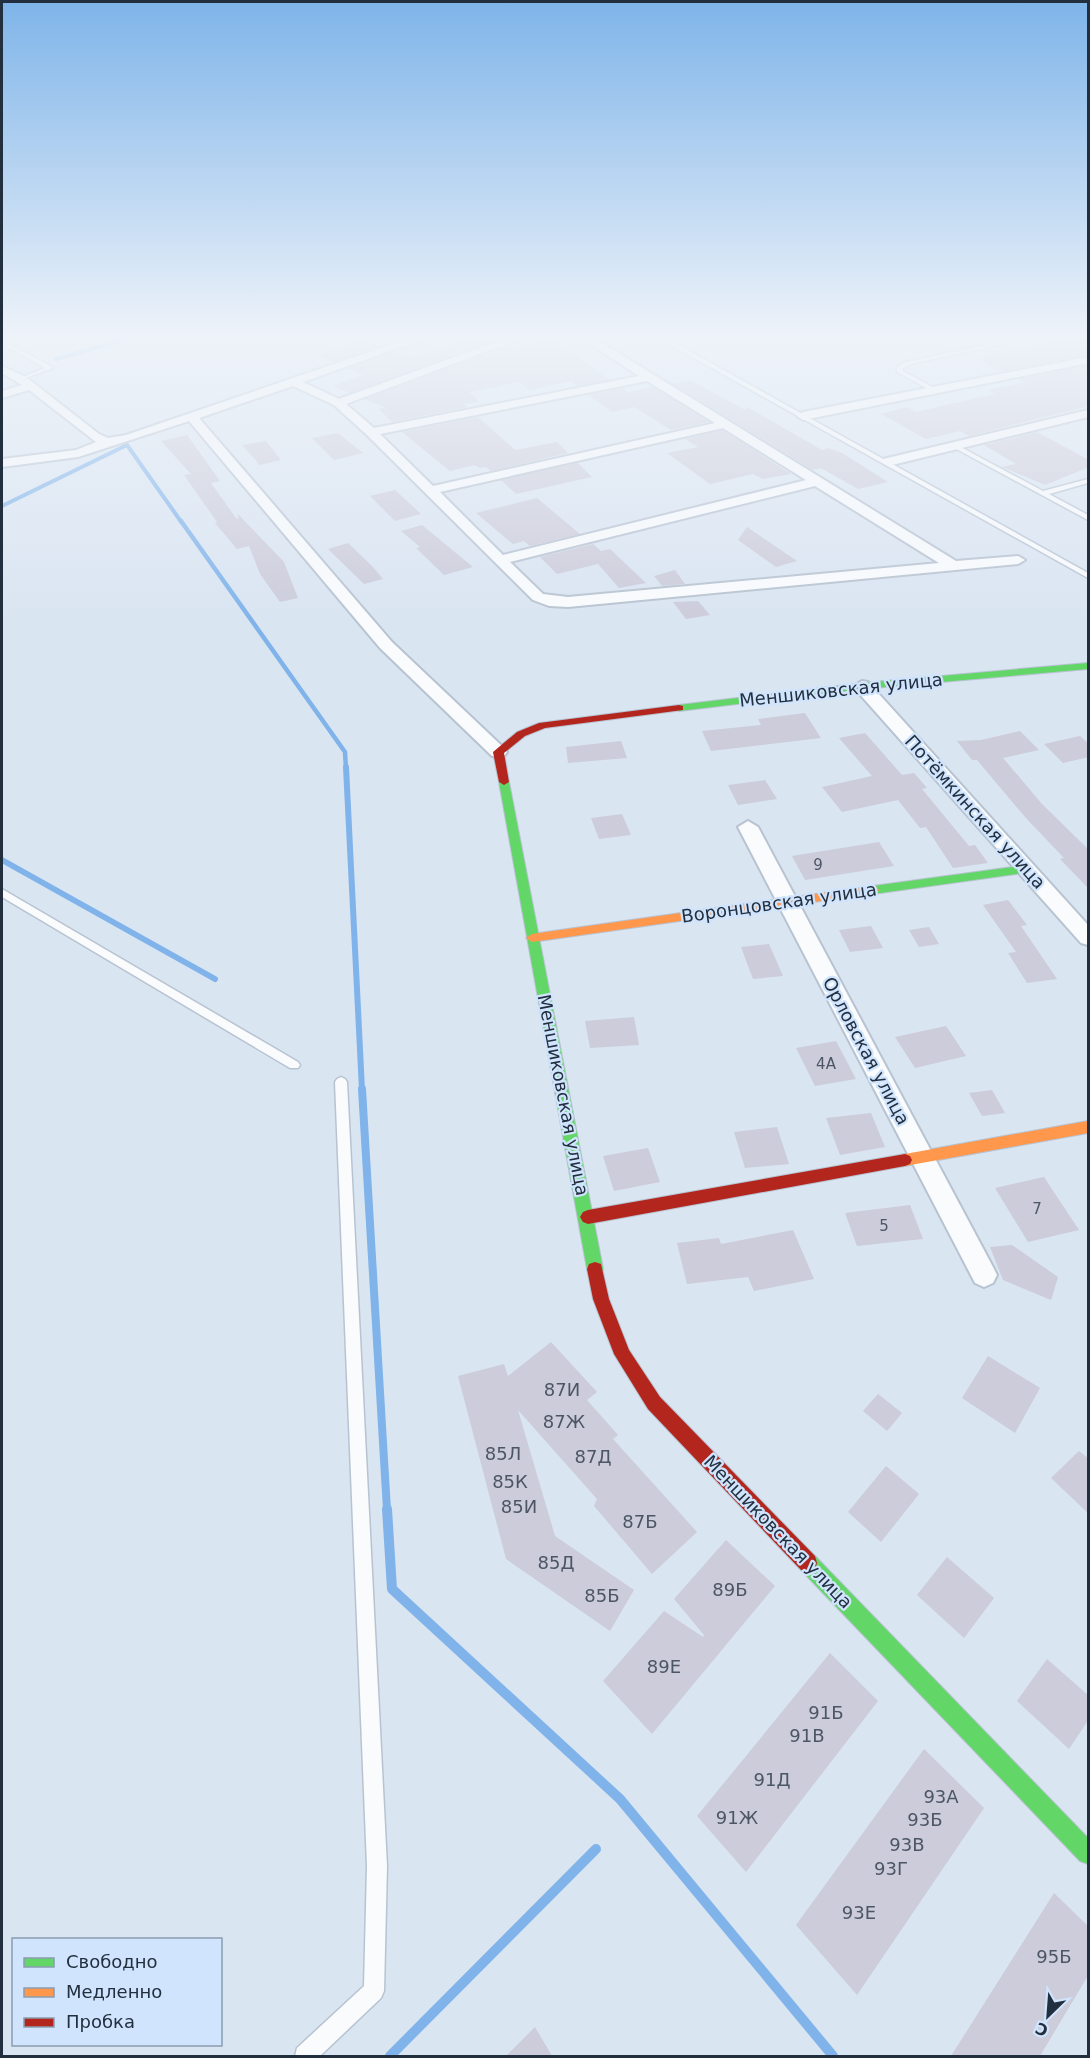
<svg xmlns="http://www.w3.org/2000/svg" width="1090" height="2058" font-family="'DejaVu Sans',sans-serif">
  <style>
    .lines { fill: none; stroke-linecap: round; stroke-linejoin: round }
    .stream-far4 { stroke: #80b3ea; stroke-width: 4 }
    .stream-far3 { stroke: #80b3ea; stroke-width: 4.5 }
    .stream-far2 { stroke: #80b3ea; stroke-width: 6 }
    .stream-far1 { stroke: #80b3ea; stroke-width: 8 }
    .stream { stroke: #80b3ea; stroke-width: 10 }
    .building { fill: #ccccda }
    .lane-casing { stroke: #b8c3d1; stroke-width: 3 }
    .street-casing { stroke: #b8c3d1; stroke-width: 4 }
    .fast-casing { stroke: #b8c3d1; stroke-width: 2 }
    .slow-casing { stroke: #b8c3d1; stroke-width: 2 }
    .jam-casing { stroke: #b8c3d1; stroke-width: 2 }
    .lane { fill: #f9fbfd; fill-rule: evenodd }
    .street { fill: #f9fbfd; fill-rule: evenodd }
    .fast { fill: #63d668; fill-rule: evenodd }
    .slow { fill: #ff974d; fill-rule: evenodd }
    .jam { fill: #b3261e; fill-rule: evenodd }
    .labels { text-anchor: middle; stroke-width: 4.5; stroke-linejoin: round; paint-order: stroke }
    .number-label { font-size: 15px; fill: #4c5665 }
    .street-label { font-size: 18px; fill: #222f3e; stroke: #d0e4fd }
    .near-number-label { font-size: 18px; fill: #4c5665 }
  </style>
  <rect width="100%" height="100%" fill="#dae5f2"/>
  <g class="lines">
    <g class="stream-far4">
      <polyline points="56,359 147,333"/>
      <polyline points="2,506 127,445 182,523"/>
    </g>
    <polyline class="stream-far3" points="181,521 345,752 346,769"/>
    <g class="stream-far2">
      <polyline points="346,767 362,1090"/>
      <polyline points="2,860 215,979"/>
    </g>
    <polyline class="stream-far1" points="362,1089 387,1510"/>
    <g class="stream">
      <polyline points="387,1509 392,1589 620,1799 833,2056"/>
      <polyline points="390,2056 596,1849"/>
    </g>
  </g>
  <g class="building">
    <polygon points="1089,335 1089,355 1002,371 980,361 985,360 980,357"/>
    <polygon points="475,338 487,342 350,393 333,386 363,375 348,368 395,352 411,358"/>
    <polygon points="553,339 609,380 577,386 571,381 530,390 519,382 469,392 479,401 463,404 467,407 392,422 379,409 386,408 365,399 503,348 509,349"/>
    <polygon points="364,340 380,346 333,362 317,355"/>
    <polygon points="1089,365 1089,406 969,436 960,431 926,439 881,414 907,407 916,412 995,394 989,390 1025,382 1019,379"/>
    <polygon points="690,380 745,410 747,407 822,450 828,448 842,453 888,482 858,489 821,468 813,470 673,384"/>
    <polygon points="653,387 709,422 671,430 634,407 612,412 589,395 622,388 628,392"/>
    <polygon points="478,417 515,450 557,442 568,453 491,471 486,467 479,468 475,465 450,471 402,432"/>
    <polygon points="723,430 791,474 763,479 753,474 710,484 667,453 698,447 685,439"/>
    <polygon points="1037,432 1089,460 1089,467 1045,485 1002,467 1016,464 984,445"/>
    <polygon points="338,433 363,453 334,460 312,438"/>
    <polygon points="187,435 220,481 211,483 236,518 239,519 237,513 284,562 298,598 280,602 260,574 249,546 237,549 215,523 217,522 184,475 191,474 161,441"/>
    <polygon points="266,441 281,460 260,465 242,445"/>
    <polygon points="578,463 592,477 516,494 501,480"/>
    <polygon points="395,490 421,514 395,521 370,496"/>
    <polygon points="537,498 580,534 530,546 524,541 513,544 476,513"/>
    <polygon points="422,525 473,567 444,575 416,548 420,547 401,531"/>
    <polygon points="747,527 797,561 776,567 738,540"/>
    <polygon points="348,543 372,566 383,579 364,584 328,549"/>
    <polygon points="593,544 601,551 610,549 646,583 619,588 598,564 557,574 540,557"/>
    <polygon points="675,570 685,584 662,586 654,576"/>
    <polygon points="698,601 710,615 686,619 673,602"/>
    <polygon points="805,713 821,738 711,751 702,731 761,725 758,719"/>
    <polygon points="1020,731 1039,750 1003,758 1042,804 1089,850 1089,889 1060,859 1064,858 1025,817 977,760 972,760 957,741 981,740"/>
    <polygon points="865,733 902,775 914,773 927,788 922,789 969,846 975,845 988,863 953,868 926,827 920,828 898,800 842,812 822,787 872,776 839,738"/>
    <polygon points="1080,736 1089,744 1089,757 1063,763 1044,744"/>
    <polygon points="621,741 627,758 568,763 566,747"/>
    <polygon points="765,780 777,799 738,805 728,785"/>
    <polygon points="622,814 631,835 599,839 591,818"/>
    <polygon points="879,842 894,866 805,880 792,856"/>
    <polygon points="1008,900 1027,925 1021,926 1057,979 1027,983 1008,953 1016,952 983,905"/>
    <polygon points="871,926 883,948 850,952 839,930"/>
    <polygon points="929,927 939,944 919,947 909,930"/>
    <polygon points="769,944 783,976 753,979 741,947"/>
    <polygon points="634,1017 639,1045 590,1048 585,1021"/>
    <polygon points="946,1026 966,1056 915,1068 895,1037"/>
    <polygon points="836,1041 856,1079 815,1086 796,1048"/>
    <polygon points="992,1090 1005,1113 982,1116 969,1093"/>
    <polygon points="871,1113 885,1147 840,1155 826,1118"/>
    <polygon points="777,1127 789,1164 745,1168 734,1132"/>
    <polygon points="648,1148 660,1182 614,1191 603,1156"/>
    <polygon points="1044,1177 1079,1230 1028,1242 995,1188"/>
    <polygon points="910,1205 923,1239 857,1246 845,1213"/>
    <polygon points="793,1230 814,1279 754,1291 748,1277 687,1284 677,1243 719,1238 721,1244"/>
    <polygon points="1012,1245 1058,1277 1051,1300 1003,1280 990,1247"/>
    <polygon points="551,1342 597,1392 587,1400 618,1435 613,1439 697,1532 652,1574 594,1506 597,1499 518,1410 555,1536 634,1590 610,1631 506,1559 458,1376 504,1364 508,1376"/>
    <polygon points="988,1356 1040,1388 1015,1433 962,1398"/>
    <polygon points="878,1394 902,1413 887,1431 863,1411"/>
    <polygon points="1079,1451 1089,1459 1089,1514 1051,1478"/>
    <polygon points="886,1466 919,1494 881,1542 848,1512"/>
    <polygon points="726,1540 775,1586 652,1734 603,1681 664,1611 703,1637 704,1635 674,1599"/>
    <polygon points="947,1557 994,1598 964,1638 917,1595"/>
    <polygon points="830,1653 878,1701 746,1872 697,1816"/>
    <polygon points="1047,1659 1089,1696 1089,1719 1069,1749 1017,1701"/>
    <polygon points="924,1749 984,1808 857,1995 796,1925"/>
    <polygon points="1054,1893 1089,1927 1089,1974 1040,2056 951,2056"/>
    <polygon points="535,2027 552,2056 506,2056"/>
  </g>
  <g class="lines">
    <defs>
      <g id="lane">
        <polygon points="14,333 13,334 2,338 2,334"/>
        <polygon points="649,333 657,333 1088,573 1088,578"/>
        <polygon points="1042,333 1055,333 910,364 902,369 903,371 936,389 936,391 932,391 897,372 897,367 906,362"/>
        <polygon points="2,340 52,367 53,368 20,380 20,378 45,368 2,344"/>
        <polygon points="953,443 1043,491 1088,479 1088,483 1049,494 1088,515 1088,520 951,446 950,445"/>
        <polygon points="2,889 298,1062 300,1065 298,1068 290,1068 2,897"/>
        <polygon points="341,1077 345,1079 347,1082 387,1866 384,1991 381,1998 320,2056 295,2056 297,2048 364,1986 367,1866 335,1082 337,1079"/>
      </g>
      <g id="street">
        <path d="M 425,333 L 441,333 L 303,382 L 339,399 L 520,333 L 536,333 L 346,404 L 374,428 L 639,376 L 573,333 L 586,333 L 956,561 L 1018,556 L 1025,560 L 1018,564 L 568,607 L 549,606 L 533,600 L 367,435 L 334,405 L 293,386 L 199,418 L 392,642 L 504,748 L 507,752 L 504,756 L 492,756 L 380,648 L 189,421 L 78,457 L 2,467 L 2,459 L 76,450 L 96,442 L 29,390 L 2,398 L 2,391 L 22,385 L 2,373 L 2,366 L 26,377 L 99,434 L 108,438 L 126,435 ZM 647,381 L 715,423 L 433,486 L 380,434 ZM 723,428 L 806,480 L 503,555 L 440,492 ZM 815,486 L 939,563 L 568,597 L 543,594 L 510,562 Z"/>
        <polygon points="678,333 657,339 652,336 655,333"/>
        <polygon points="1088,357 1088,363 803,420 797,416 803,412"/>
        <polygon points="1088,410 1088,417 888,466 882,462 883,459"/>
        <polygon points="862,681 868,682 1088,925 1088,945 1081,943 856,690 854,686"/>
        <polygon points="748,821 758,827 993,1267 997,1275 993,1283 984,1287 975,1283 738,827"/>
      </g>
      <g id="fast">
        <polygon points="1088,663 1088,669 862,689 679,711 674,708 679,705 862,683"/>
        <polygon points="504,779 509,782 603,1269 601,1274 595,1276 589,1274 587,1269 499,782"/>
        <polygon points="1027,865 1033,869 1031,872 873,894 867,890 873,886"/>
        <polygon points="808,1554 815,1556 1088,1838 1088,1864 1080,1861 801,1570 799,1563 801,1556"/>
      </g>
      <g id="slow">
        <polygon points="873,886 877,887 879,890 877,893 532,942 526,938 532,934"/>
        <polygon points="1088,1121 1088,1133 905,1166 900,1164 898,1160 900,1156 905,1154"/>
      </g>
      <g id="jam">
        <polygon points="679,705 683,706 683,710 545,728 525,736 504,753 509,782 504,785 499,782 493,752 517,732 539,723"/>
        <polygon points="905,1154 910,1156 912,1160 910,1164 905,1166 588,1224 583,1222 580,1217 583,1212 588,1210"/>
        <polygon points="595,1262 601,1264 609,1299 629,1350 660,1397 815,1556 817,1563 815,1570 808,1572 801,1570 648,1409 614,1354 593,1299 587,1269 589,1264"/>
      </g>
    </defs>
    <use href="#lane" class="lane-casing"/>
    <use href="#street" class="street-casing"/>
    <use href="#fast" class="fast-casing"/>
    <use href="#slow" class="slow-casing"/>
    <use href="#jam" class="jam-casing"/>
    <use href="#lane" class="lane"/>
    <use href="#street" class="street"/>
    <use href="#fast" class="fast"/>
    <use href="#slow" class="slow"/>
    <use href="#jam" class="jam"/>
  </g>
  <linearGradient id="sky" x2="0" y2="1"><stop stop-color="#7eb4e9"/><stop offset="0.54" stop-color="#eef3f9"/><stop offset="1" stop-color="#eef3f9" stop-opacity="0"/></linearGradient>
  <rect width="1090" height="622" fill="url(#sky)"/>
  <g class="labels">
    <g class="number-label">
      <text x="818" y="870">9</text>
      <text x="826" y="1069">4А</text>
      <text x="1037" y="1214">7</text>
      <text x="884" y="1231">5</text>
    </g>
    <g class="street-label">
      <text transform="translate(841 690) rotate(-6)" y="6">Меншиковская улица</text>
      <text transform="translate(975 812) rotate(48)" y="6">Потёмкинская улица</text>
      <text transform="translate(779 903) rotate(-8)" y="6">Воронцовская улица</text>
      <text transform="translate(866 1051) rotate(62)" y="6">Орловская улица</text>
      <text transform="translate(563 1095) rotate(79)" y="6">Меншиковская улица</text>
      <text transform="translate(778 1532) rotate(46)" y="6">Меншиковская улица</text>
    </g>
    <g class="near-number-label">
      <text x="562" y="1396">87И</text>
      <text x="564" y="1428">87Ж</text>
      <text x="503" y="1460">85Л</text>
      <text x="593" y="1463">87Д</text>
      <text x="510" y="1488">85К</text>
      <text x="519" y="1513">85И</text>
      <text x="640" y="1528">87Б</text>
      <text x="556" y="1569">85Д</text>
      <text x="730" y="1596">89Б</text>
      <text x="602" y="1602">85Б</text>
      <text x="664" y="1673">89Е</text>
      <text x="826" y="1719">91Б</text>
      <text x="807" y="1742">91В</text>
      <text x="772" y="1786">91Д</text>
      <text x="941" y="1803">93А</text>
      <text x="737" y="1824">91Ж</text>
      <text x="925" y="1826">93Б</text>
      <text x="907" y="1851">93В</text>
      <text x="891" y="1875">93Г</text>
      <text x="859" y="1919">93Е</text>
      <text x="1054" y="1963">95Б</text>
    </g>
  </g>
  <rect width="1090" height="2058" fill="none" stroke="#222f3e" stroke-width="6"/>
  <rect x="12" y="1938" width="210" height="108" fill="#d0e4fd" stroke="#8a9cb1" stroke-width="1.5"/>
  <rect x="24" y="1958" width="30" height="9" fill="#63d668" stroke="#8a9cb1" stroke-width="1.5"/>
  <text x="66" y="1968" font-size="18" fill="#222f3e">Свободно</text>
  <rect x="24" y="1988" width="30" height="9" fill="#ff974d" stroke="#8a9cb1" stroke-width="1.5"/>
  <text x="66" y="1998" font-size="18" fill="#222f3e">Медленно</text>
  <rect x="24" y="2018" width="30" height="9" fill="#b3261e" stroke="#8a9cb1" stroke-width="1.5"/>
  <text x="66" y="2028" font-size="18" fill="#222f3e">Пробка</text>
  <g transform="translate(1048 2016) rotate(205)" stroke="#d0e4fd" stroke-width="4.5" paint-order="stroke">
  <path d="M0-4.5L10 22L0 15L-10 22Z" fill="#222f3e"/>
  <text y="-9" font-size="16" font-weight="bold" text-anchor="middle" fill="#222f3e">С</text>
  </g>
</svg>
